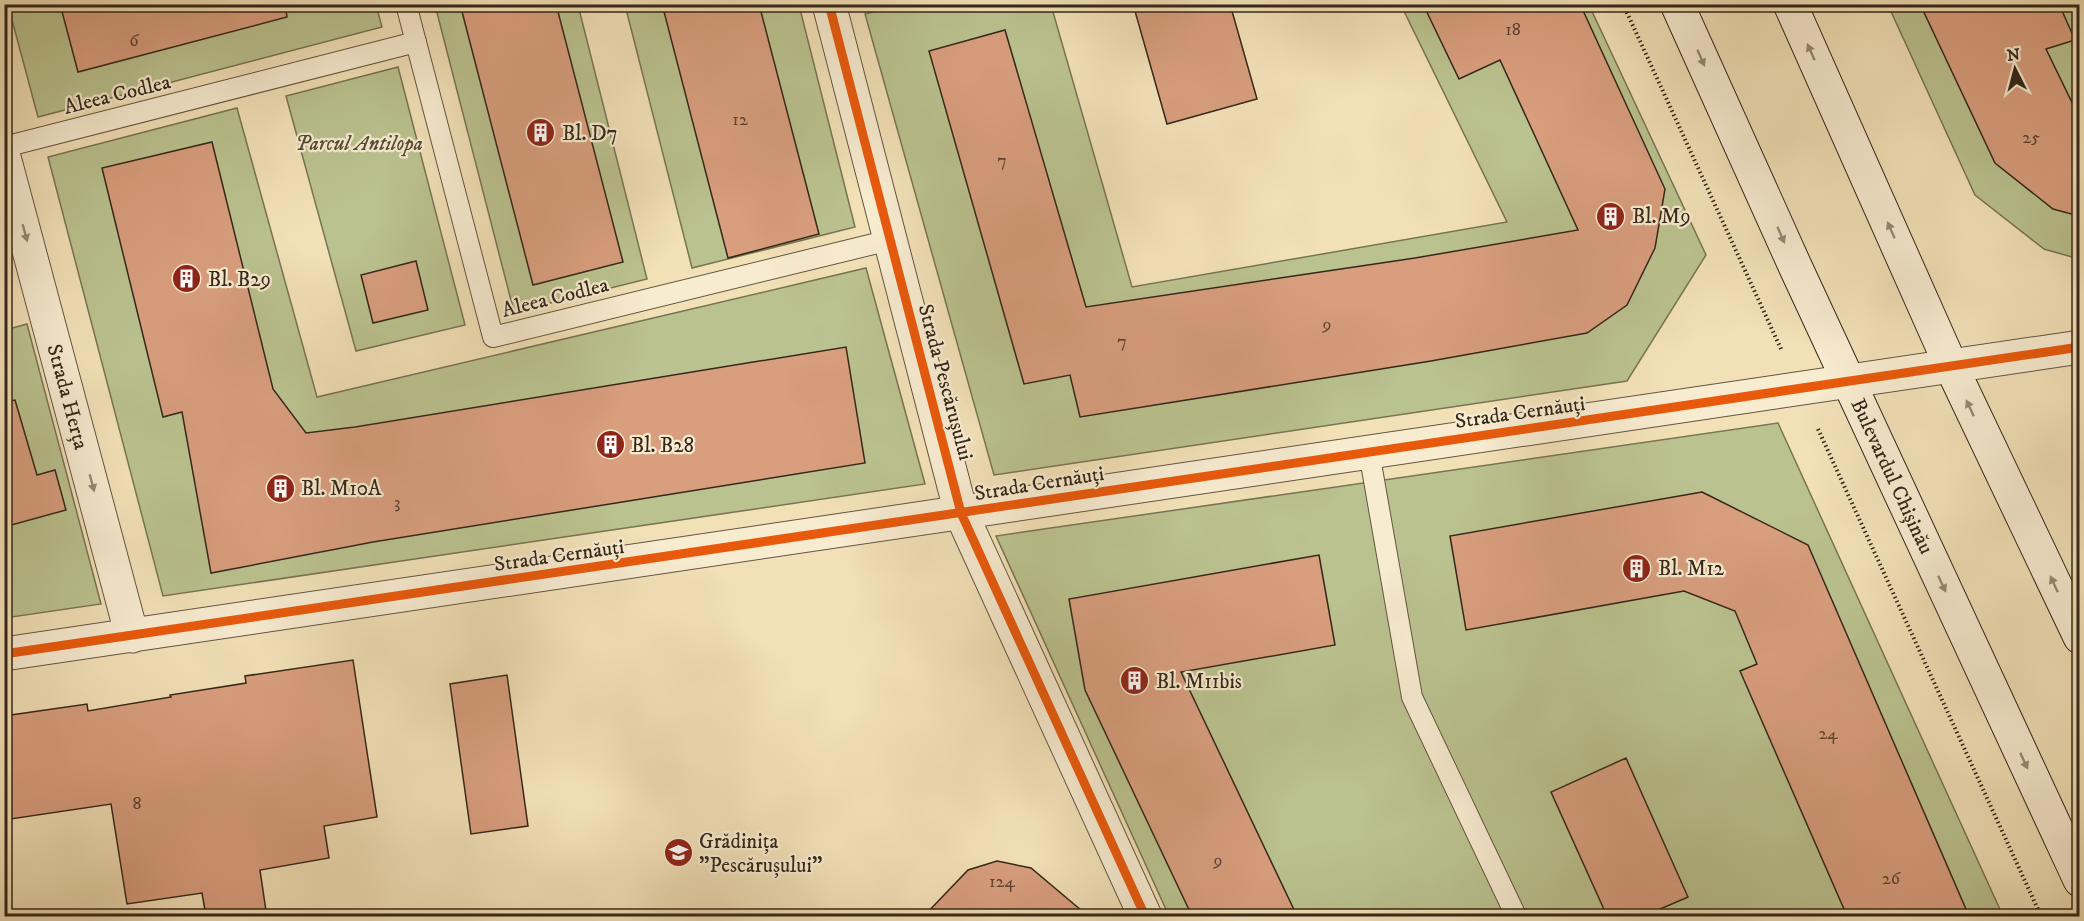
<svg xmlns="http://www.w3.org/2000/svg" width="2084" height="921" font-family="'IM FELL DW Pica',serif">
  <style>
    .green { fill: #bac28f; stroke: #787454; stroke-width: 1.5 }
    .building { fill: #d89e7e; stroke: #352719; stroke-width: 1.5 }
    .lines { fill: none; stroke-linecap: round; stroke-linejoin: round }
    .lane-casing { stroke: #645540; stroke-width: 22 }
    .street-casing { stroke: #645540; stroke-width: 35 }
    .secondary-casing { stroke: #352719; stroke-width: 35 }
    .path { stroke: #352719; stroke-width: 4; stroke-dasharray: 1.5 3; stroke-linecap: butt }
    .lane { stroke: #f7ebd0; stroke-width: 20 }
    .street { stroke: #f7ebd0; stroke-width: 33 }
    .secondary { stroke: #f7ebd0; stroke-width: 33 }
    .cycleway-casing { stroke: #f7ebd0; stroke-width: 13 }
    .cycleway { stroke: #e8590c; stroke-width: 9 }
    .oneway { fill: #968974 }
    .labels { text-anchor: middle; stroke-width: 4.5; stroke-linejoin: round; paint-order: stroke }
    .number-label { font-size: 18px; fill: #5e4532 }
    .street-label { font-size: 21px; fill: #352719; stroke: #f7ebd0 }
    .poi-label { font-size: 21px; fill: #352719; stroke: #f7ebd0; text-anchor: start }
    .park-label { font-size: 21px; font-style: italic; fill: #564e36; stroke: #f7ebd0 }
  </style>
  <rect width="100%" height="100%" fill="#f2e0b7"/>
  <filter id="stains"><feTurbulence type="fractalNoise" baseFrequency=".00333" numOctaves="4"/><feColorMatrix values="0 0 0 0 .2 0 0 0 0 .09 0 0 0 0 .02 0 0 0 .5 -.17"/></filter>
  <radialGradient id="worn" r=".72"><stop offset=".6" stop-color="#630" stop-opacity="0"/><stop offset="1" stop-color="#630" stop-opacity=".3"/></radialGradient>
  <g class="green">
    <polygon points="8,5 376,5 382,27 38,117"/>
    <polygon points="435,5 578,5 647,279 514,312"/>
    <polygon points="625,5 799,5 855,227 692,268"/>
    <polygon points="899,5 1051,5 1132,287 1507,222 1401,5 1589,5 1706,255 1627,381 994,475 865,14"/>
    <polygon points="1888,5 2079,5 2079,259 2044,249 1975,195"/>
    <polygon points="398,67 465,325 356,351 286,96"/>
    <polygon points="237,108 317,397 866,268 925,484 163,596 48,157"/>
    <polygon points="27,324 101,604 5,618 5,330"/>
    <polygon points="1778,423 2003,916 1169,916 996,536"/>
  </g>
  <g class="building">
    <polygon points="60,4 285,4 287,17 78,72"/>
    <polygon points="460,4 556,4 623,262 533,285"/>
    <polygon points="662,4 759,4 819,234 728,258"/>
    <polygon points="1133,4 1230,4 1257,99 1167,124"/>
    <polygon points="1423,4 1580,4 1665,189 1655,248 1627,305 1587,333 1431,361 1080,417 1070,375 1024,384 929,51 1005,30 1086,307 1415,258 1578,230 1500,60 1459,79"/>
    <polygon points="1920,4 2059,4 2075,40 2046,49 2079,117 2079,216 2053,209 1995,163"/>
    <polygon points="212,142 273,389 306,433 355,427 846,347 865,463 373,542 211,573 182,412 163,417 102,168"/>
    <polygon points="416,261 428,310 373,323 361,275"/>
    <polygon points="15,400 37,475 55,470 66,510 4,527 4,402"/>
    <polygon points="1702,492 1808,545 1969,916 1847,916 1740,671 1757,664 1735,611 1684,591 1466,630 1450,536"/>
    <polygon points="1319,555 1335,645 1181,672 1297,916 1192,916 1085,690 1069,599"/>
    <polygon points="353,660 377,817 324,826 329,858 260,870 266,911 230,916 206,916 202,893 127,904 111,804 4,820 4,716 87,704 88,711 171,697 170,695 246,683 245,676"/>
    <polygon points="507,675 528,826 471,834 450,684"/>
    <polygon points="1626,758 1688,897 1644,916 1607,916 1551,792"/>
    <polygon points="997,861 1031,868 1088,916 924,916 968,870"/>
  </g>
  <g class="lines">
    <defs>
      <g id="lane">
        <polyline points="406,4 493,337 890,240"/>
        <polyline points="4,147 416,42"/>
        <polyline points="1369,452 1412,697 1516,916"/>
      </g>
      <g id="street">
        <polyline points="829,4 961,513 1145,916"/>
        <path id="s1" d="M 4,157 L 132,636"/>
        <polyline points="4,654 2080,347"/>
      </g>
      <g id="secondary">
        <path id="s2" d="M 1677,4 L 1795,266 L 2080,880"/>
        <polyline points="1790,4 1951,366 2080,637"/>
      </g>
    </defs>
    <use href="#lane" class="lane-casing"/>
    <use href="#street" class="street-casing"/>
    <use href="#secondary" class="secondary-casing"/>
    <g class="path">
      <polyline points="1623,4 1781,349"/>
      <polyline points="1818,429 2041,916"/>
    </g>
    <use href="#lane" class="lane"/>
    <use href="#street" class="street"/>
    <use href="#secondary" class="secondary"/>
    <defs>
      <g id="cycleway">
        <polyline points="829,4 961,513 1145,916"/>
        <polyline points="4,654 2080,347"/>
      </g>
    </defs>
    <use href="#cycleway" class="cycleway-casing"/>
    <use href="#cycleway" class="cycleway"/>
  </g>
  <defs><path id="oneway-solid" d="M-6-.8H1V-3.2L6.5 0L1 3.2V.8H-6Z" transform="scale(1.5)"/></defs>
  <g class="oneway">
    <use href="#oneway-solid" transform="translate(1811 52) rotate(-114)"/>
    <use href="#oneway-solid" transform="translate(1701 58) rotate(66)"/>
    <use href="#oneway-solid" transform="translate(1891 230) rotate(-114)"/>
    <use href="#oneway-solid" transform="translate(25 233) rotate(75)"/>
    <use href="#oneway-solid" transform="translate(1781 235) rotate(66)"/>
    <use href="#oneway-solid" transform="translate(1970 408) rotate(-115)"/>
    <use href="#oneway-solid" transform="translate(92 483) rotate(75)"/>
    <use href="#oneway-solid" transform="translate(1942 584) rotate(65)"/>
    <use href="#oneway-solid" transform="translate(2054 584) rotate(-115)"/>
    <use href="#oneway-solid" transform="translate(2024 761) rotate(65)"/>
  </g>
  <defs>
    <symbol id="building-disc" viewBox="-11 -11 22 22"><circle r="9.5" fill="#8f2418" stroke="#f7ebd0"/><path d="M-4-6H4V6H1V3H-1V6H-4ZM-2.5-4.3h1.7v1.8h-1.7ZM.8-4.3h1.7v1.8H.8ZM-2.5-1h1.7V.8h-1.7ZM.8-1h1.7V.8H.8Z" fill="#fff"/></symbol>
    <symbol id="school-disc" viewBox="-11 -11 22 22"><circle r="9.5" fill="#8f2418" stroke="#f7ebd0"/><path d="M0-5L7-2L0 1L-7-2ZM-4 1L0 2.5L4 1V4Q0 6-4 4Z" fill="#fff"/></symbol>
  </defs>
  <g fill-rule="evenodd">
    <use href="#building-disc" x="524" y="116" width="33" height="33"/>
    <use href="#building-disc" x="1594" y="200" width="33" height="33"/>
    <use href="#building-disc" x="170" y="262" width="33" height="33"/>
    <use href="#building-disc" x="594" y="428" width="33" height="33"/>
    <use href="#building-disc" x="264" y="472" width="33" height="33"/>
    <use href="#building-disc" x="1620" y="552" width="33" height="33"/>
    <use href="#building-disc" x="1118" y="664" width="33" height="33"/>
    <use href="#school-disc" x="662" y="836" width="33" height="33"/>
  </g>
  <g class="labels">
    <g class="number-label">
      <text x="1513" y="35">18</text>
      <text x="134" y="46">6</text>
      <text x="740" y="125">12</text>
      <text x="2031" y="143">25</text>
      <text x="1002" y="166">7</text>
      <text x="1327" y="330">9</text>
      <text x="1122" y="347">7</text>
      <text x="397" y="508">3</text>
      <text x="1828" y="739">24</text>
      <text x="137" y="809">8</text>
      <text x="1218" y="866">9</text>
      <text x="1891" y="884">26</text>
      <text x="1002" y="887">124</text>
    </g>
    <g class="street-label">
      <text transform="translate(117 94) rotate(-14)" y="7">Aleea Codlea</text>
      <text transform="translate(555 297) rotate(-14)" y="7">Aleea Codlea</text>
      <text transform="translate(946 382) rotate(75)" y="7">Strada Pescărușului</text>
      <text dy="7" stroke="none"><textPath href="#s1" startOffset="248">Strada Herța</textPath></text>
      <text transform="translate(1520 412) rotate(-8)" y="7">Strada Cernăuți</text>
      <text dy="7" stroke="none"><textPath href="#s2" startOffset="519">Bulevardul Chișinău</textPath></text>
      <text transform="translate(1039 483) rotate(-9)" y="7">Strada Cernăuți</text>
      <text transform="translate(559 555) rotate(-8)" y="7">Strada Cernăuți</text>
    </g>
    <g class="poi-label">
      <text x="562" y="140">Bl. D7</text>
      <text x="1632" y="223">Bl. M9</text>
      <text x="208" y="286">Bl. B29</text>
      <text x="631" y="452">Bl. B28</text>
      <text x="301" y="495">Bl. M10A</text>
      <text x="1658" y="575">Bl. M12</text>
      <text x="1156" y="688">Bl. M11bis</text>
      <text x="699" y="848">Grădinița<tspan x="699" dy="24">"Pescărușului"</tspan></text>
    </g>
    <g class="park-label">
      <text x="359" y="150">Parcul Antilopa</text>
    </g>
  </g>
  <rect width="2084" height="921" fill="none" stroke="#f2e0b7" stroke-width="24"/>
  <rect x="6" y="6" width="2072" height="909" fill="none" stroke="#352719" stroke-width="3"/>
  <rect x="12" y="12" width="2060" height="897" fill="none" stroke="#352719" stroke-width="1.5"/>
  <g transform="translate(2015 69) rotate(354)" stroke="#f7ebd0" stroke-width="4.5" paint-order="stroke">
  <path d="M0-4.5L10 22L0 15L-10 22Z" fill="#352719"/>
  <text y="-9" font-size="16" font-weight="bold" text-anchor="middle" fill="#352719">N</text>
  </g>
  <rect width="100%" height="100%" filter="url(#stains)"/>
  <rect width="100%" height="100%" fill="url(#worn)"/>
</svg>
